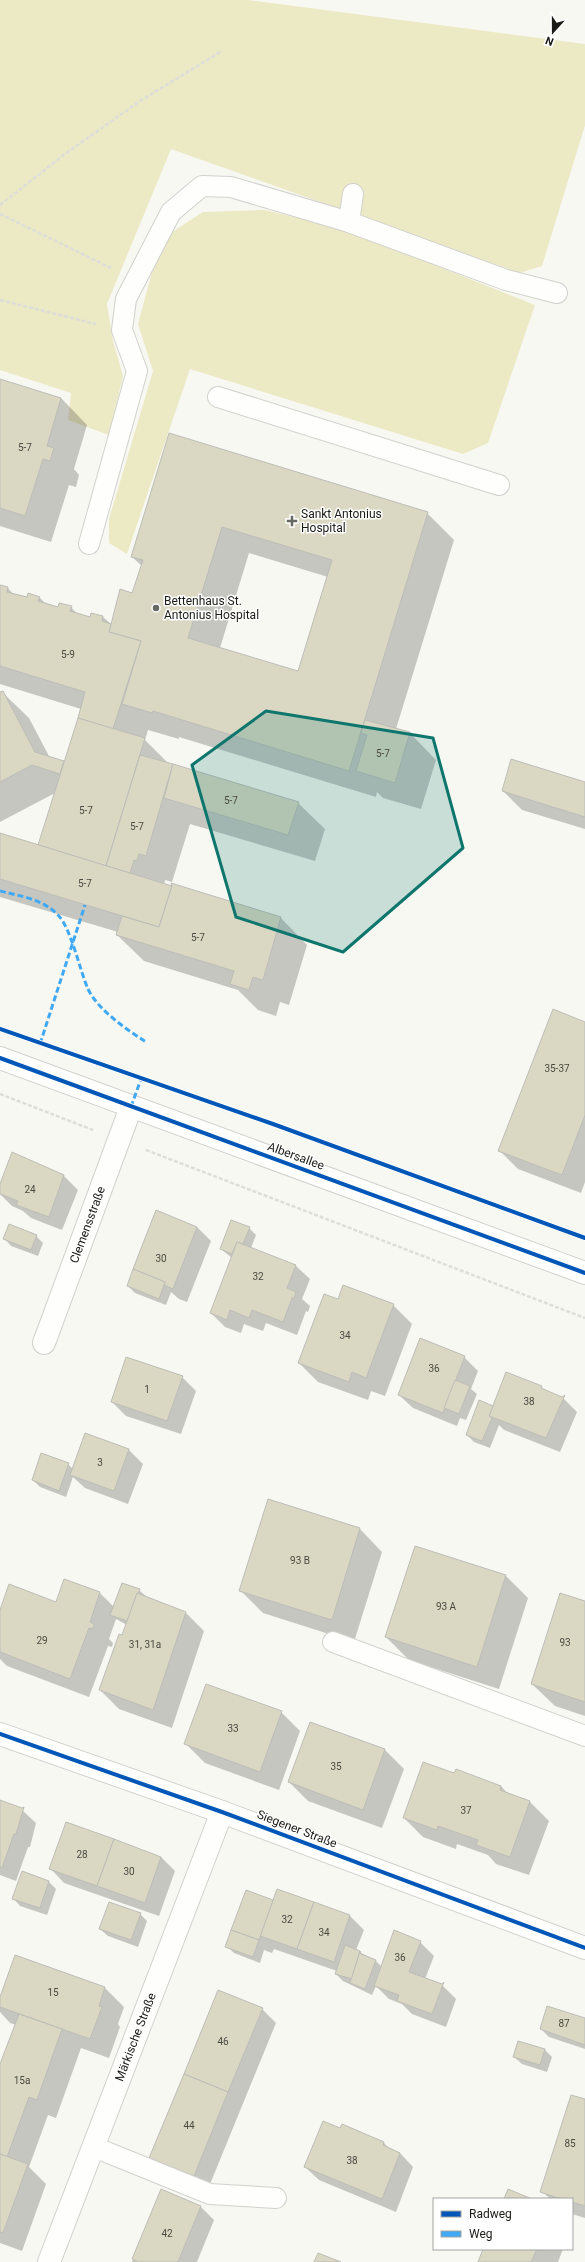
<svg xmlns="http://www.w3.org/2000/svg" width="585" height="2262" font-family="Roboto,sans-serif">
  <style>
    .green { fill: #ece9c5 }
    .shadow { fill: #0003; fill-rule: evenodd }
    .building { fill: #dad8c3; stroke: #bdbdb8; fill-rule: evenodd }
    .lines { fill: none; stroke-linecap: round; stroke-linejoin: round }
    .service-casing { stroke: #d1d1cd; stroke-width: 22 }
    .minor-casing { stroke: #d1d1cd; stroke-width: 24 }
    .tertiary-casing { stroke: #d1d1cd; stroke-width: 24 }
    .path { stroke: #ddddda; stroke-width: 2.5; stroke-dasharray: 4 2; stroke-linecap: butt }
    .service { stroke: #fefefd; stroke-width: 20 }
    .minor { stroke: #fefefd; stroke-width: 22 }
    .tertiary { stroke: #fefefd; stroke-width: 22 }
    .quiet { stroke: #3fa9f5; stroke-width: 3; stroke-dasharray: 6 3; stroke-linecap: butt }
    .cycleway-casing { stroke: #fff; stroke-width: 6 }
    .cycleway { stroke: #0057b8; stroke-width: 4 }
    .marked { fill: #0f766e; fill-opacity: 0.2; stroke: #0f766e; stroke-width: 3; stroke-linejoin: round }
    .poi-dot { fill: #686863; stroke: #fff; stroke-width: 1.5 }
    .labels { text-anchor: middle; stroke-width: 3; stroke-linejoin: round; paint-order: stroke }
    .number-label { font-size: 10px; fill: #4a4a41 }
    .poi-label { font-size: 12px; fill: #1a1a16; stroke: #fff; text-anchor: start }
    .street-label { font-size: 12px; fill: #1a1a16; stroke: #fff }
  </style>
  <rect width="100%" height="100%" fill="#f8f8f2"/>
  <g class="green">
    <polygon points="0,0 248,0 585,44 585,125 542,266 520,273 171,149 107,304 113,341 123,376 109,435 68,420 71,393 0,370"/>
    <polygon points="265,210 344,229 535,305 488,443 463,454 190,369 127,554 109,543 109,519 153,371 138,324 155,261 169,234 203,212"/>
  </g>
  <g class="shadow">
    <polygon points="0,380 61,398 87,425 74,469 79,475 76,487 69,485 51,542 0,526"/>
    <path d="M 169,435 L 427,513 L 454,540 L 396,729 L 410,733 L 436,760 L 421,809 L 383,798 L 377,792 L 376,797 L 179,737 L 179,739 L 148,730 L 145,740 L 170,765 L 298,803 L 325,829 L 315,861 L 190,824 L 172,882 L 165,880 L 164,885 L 171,887 L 171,884 L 281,918 L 307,945 L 289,1005 L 280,1002 L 276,1016 L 258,1010 L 238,990 L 144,961 L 117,935 L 118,932 L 0,897 L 0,834 L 39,846 L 55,793 L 0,822 L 0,693 L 2,692 L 29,718 L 50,758 L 65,762 L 81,709 L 0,684 L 0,586 L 8,588 L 14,595 L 27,599 L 39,597 L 47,605 L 59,608 L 71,607 L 78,615 L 90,618 L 103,617 L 111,624 L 133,595 L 142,566 L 132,557 ZM 249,553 L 328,577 L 299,672 L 220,648 Z"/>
    <polygon points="585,783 585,829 522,810 503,791"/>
    <polygon points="585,1023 585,1182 581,1193 518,1169 499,1150"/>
    <polygon points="12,1154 64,1176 78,1190 62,1230 31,1218 23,1211 12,1206 0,1194 0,1187"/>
    <polygon points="197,1227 211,1241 187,1302 179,1299 171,1292 166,1305 135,1293 128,1286"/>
    <polygon points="249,1228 256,1235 251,1248 296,1266 310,1279 302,1299 310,1306 308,1312 306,1311 297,1335 266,1323 263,1331 244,1324 241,1333 225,1327 211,1313 232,1258 221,1249"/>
    <polygon points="36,1236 43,1243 38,1256 11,1246 4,1238"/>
    <polygon points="339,1300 393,1305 412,1324 385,1396 371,1391 368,1400 318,1382 299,1363"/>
    <polygon points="464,1357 478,1371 471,1389 477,1394 466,1420 460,1418 457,1426 413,1408 399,1395"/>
    <polygon points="182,1377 196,1391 181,1434 126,1416 112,1402"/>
    <polygon points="541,1387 546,1392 563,1398 577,1412 560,1452 504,1430 499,1425 490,1448 474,1442 467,1435 494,1407"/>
    <polygon points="86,1434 129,1450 143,1464 128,1504 85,1488 73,1477 66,1497 40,1487 33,1480 68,1464 73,1469"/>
    <polygon points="268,1500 360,1529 382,1552 354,1642 263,1613 240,1590"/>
    <polygon points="506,1576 528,1598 499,1689 409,1660 386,1637"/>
    <polygon points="139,1590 147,1597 185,1612 204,1631 172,1728 119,1709 100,1690 127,1625 116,1619 109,1639 113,1643 112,1647 108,1646 89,1697 7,1666 0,1659 0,1613 57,1603 99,1592 114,1607"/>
    <polygon points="585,1602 585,1716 555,1706 532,1684"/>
    <polygon points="281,1712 300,1731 279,1790 205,1763 186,1744"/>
    <polygon points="385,1750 404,1769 382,1828 308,1801 289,1782"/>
    <polygon points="455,1775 501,1786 509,1795 530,1802 549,1821 529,1875 496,1864 488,1855 457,1844 456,1849 423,1837 404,1818"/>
    <polygon points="0,1802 22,1810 36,1823 30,1847 28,1847 16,1881 0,1875"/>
    <polygon points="161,1857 175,1871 159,1916 64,1883 51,1869"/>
    <polygon points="49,1882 56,1889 47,1915 20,1906 13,1898"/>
    <polygon points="278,1890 350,1916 364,1930 356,1950 376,1961 382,1967 420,1942 434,1956 425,1979 443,1986 456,1999 446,2027 412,2014 402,2004 389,1999 376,1986 372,1995 343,1981 336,1974 337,1971 274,1949 272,1953 264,1950 260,1963 234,1953 227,1946 247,1891 273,1901"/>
    <polygon points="140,1914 147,1921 138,1947 108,1936 100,1929"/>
    <polygon points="16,1956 105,1988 124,2007 118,2024 120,2027 109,2058 81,2048 56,2118 48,2115 29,2167 46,2184 22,2251 0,2243 0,2067 16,2025 10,2023 0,2012 0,2000"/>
    <polygon points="262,2009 276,2023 208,2189 164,2171 150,2157"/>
    <polygon points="585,2019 585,2049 549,2037 541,2029"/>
    <polygon points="545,2050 552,2057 547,2072 522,2064 514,2057"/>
    <polygon points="585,2100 585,2218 572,2214 572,2199 550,2199 542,2191"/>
    <polygon points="384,2143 390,2149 400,2153 413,2167 396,2212 319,2180 305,2167"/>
    <polygon points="162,2191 201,2207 214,2220 197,2262 132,2262"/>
    <polygon points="484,2249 563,2249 558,2262 479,2262"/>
  </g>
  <g class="building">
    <polygon points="0,379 61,398 47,446 54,448 50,461 43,459 25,516 0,508"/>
    <path d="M 169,433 L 428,512 L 349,771 L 153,711 L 152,713 L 122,704 L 141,641 L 109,632 L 120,589 L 132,593 L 143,560 L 131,557 ZM 222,527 L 332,560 L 298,671 L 188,638 Z"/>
    <polygon points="0,585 8,587 7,592 27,597 28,593 40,597 38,601 58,607 59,603 72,606 70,611 90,617 91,613 103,616 102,621 111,624 109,632 141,641 113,729 78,718 85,692 0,666"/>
    <polygon points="3,691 35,752 64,761 60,774 32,765 0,782 0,692"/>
    <polygon points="78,718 145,738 106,866 38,845"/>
    <polygon points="365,720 410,732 395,783 356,771 367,735 361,733"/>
    <polygon points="140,755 173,764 146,856 139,854 137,861 134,860 130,873 106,866"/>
    <polygon points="511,759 585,782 585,817 502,791"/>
    <polygon points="173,764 299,802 288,835 164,798"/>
    <polygon points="0,833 172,886 159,927 0,879"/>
    <polygon points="171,883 281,917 263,980 253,977 249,990 230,984 234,971 116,935 122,916 159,927 172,886"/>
    <polygon points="553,1009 585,1022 585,1115 562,1175 498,1151"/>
    <polygon points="12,1152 64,1175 49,1217 16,1205 18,1201 0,1194 0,1184"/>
    <polygon points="156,1210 197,1227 173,1289 164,1285 165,1282 133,1269"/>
    <polygon points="231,1220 250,1227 243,1244 237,1242 232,1254 220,1249"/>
    <polygon points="9,1224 37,1235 31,1250 3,1239"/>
    <polygon points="237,1242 296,1265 287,1288 296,1292 294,1298 292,1298 283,1322 252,1310 249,1318 230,1310 227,1320 210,1313"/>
    <polygon points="133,1269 165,1282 159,1299 127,1286"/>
    <polygon points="343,1285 394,1304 366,1378 352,1372 349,1382 298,1363 324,1294 338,1299"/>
    <polygon points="420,1338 465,1356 443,1413 398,1395"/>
    <polygon points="126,1357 183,1376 167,1421 111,1402"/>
    <polygon points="506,1372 542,1386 541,1388 562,1397 565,1395 546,1438 489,1416"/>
    <polygon points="455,1380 470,1386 459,1414 444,1408"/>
    <polygon points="479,1400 493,1406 489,1416 492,1418 482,1441 466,1435"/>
    <polygon points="85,1433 129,1449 114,1491 70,1475"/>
    <polygon points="41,1453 69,1463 59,1491 32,1480"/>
    <polygon points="268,1499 360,1528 332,1620 239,1591"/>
    <polygon points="415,1546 506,1575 477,1667 385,1637"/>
    <polygon points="64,1579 100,1592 90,1622 94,1624 93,1629 89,1628 70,1679 0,1652 0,1610 9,1584 56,1602"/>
    <polygon points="122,1583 140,1589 127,1621 110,1615"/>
    <polygon points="137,1593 186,1612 153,1710 99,1690 119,1634 122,1635"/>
    <polygon points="560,1593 585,1601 585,1702 531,1684"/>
    <polygon points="206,1684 282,1711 260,1772 184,1744"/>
    <polygon points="310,1722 385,1749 363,1810 288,1782"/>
    <polygon points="423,1762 454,1773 456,1769 501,1786 500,1790 530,1801 510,1857 476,1845 478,1840 438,1826 437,1830 403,1818"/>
    <polygon points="0,1800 22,1808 24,1807 16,1834 14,1834 2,1868 0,1867"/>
    <polygon points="66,1822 114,1839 97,1886 49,1869"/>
    <polygon points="114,1839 161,1857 145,1903 97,1886"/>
    <polygon points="22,1871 49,1881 40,1908 12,1899"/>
    <polygon points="277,1889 314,1902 297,1949 260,1936"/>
    <polygon points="246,1890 273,1900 259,1940 231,1930"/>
    <polygon points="109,1902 141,1913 131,1940 99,1929"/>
    <polygon points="314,1902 350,1915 334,1962 297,1949"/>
    <polygon points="231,1930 259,1940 253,1957 225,1947"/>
    <polygon points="394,1930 421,1941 409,1972 442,1984 444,1982 432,2014 397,2001 399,1995 374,1986"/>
    <polygon points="345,1945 360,1951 352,1979 335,1974"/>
    <polygon points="360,1951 361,1954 376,1960 365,1989 350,1983"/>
    <polygon points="15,1955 105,1987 99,2006 102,2007 90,2039 0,2007 0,1997"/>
    <polygon points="218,1990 263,2008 228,2092 184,2074"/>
    <polygon points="547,2006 585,2018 585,2045 540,2029"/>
    <polygon points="19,2014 62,2029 37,2100 29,2097 7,2157 0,2154 0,2064"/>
    <polygon points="518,2041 545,2049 540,2065 513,2057"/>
    <polygon points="184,2074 228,2092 194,2176 149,2158"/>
    <polygon points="571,2095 585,2099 585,2206 572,2202 572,2199 558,2198 540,2192"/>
    <polygon points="323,2121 340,2128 342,2124 384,2142 383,2145 400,2153 382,2199 304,2167"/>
    <polygon points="0,2154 28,2164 3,2233 0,2232"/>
    <polygon points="161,2189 201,2206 178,2262 138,2262 132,2259"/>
    <polygon points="508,2189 532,2199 504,2199"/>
    <polygon points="483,2249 537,2249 531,2262 478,2262"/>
    <polygon points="318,2253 341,2262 314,2262"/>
  </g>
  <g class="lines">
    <defs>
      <g id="service">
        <polyline points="353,194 349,222 506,280 557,293"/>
        <polyline points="218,397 499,485"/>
        <polyline points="89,544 137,371 122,330 126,299 171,212 202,186 231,187 349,222"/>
        <polyline points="333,1642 585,1736"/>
        <polyline points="94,2147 210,2194 276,2198"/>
      </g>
      <g id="minor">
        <path id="s1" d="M 44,1343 L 131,1107"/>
        <polyline points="0,1734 222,1812 585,1948"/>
        <path id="s2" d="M 49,2262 L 222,1812"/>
      </g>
      <polyline id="tertiary" points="0,1058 585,1273"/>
    </defs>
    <use href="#service" class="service-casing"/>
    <use href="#minor" class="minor-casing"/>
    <use href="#tertiary" class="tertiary-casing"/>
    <g class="path">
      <polyline points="0,205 65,154 140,101 222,51"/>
      <polyline points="0,214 111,268"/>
      <polyline points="0,300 96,324"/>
      <polyline points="0,1094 93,1130"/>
      <polyline points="146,1150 585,1318"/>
    </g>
    <use href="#service" class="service"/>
    <use href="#minor" class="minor"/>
    <use href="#tertiary" class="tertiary"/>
    <g class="quiet">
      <path d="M 0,891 C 20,896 43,899 58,915 C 71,928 80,971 88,989 C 98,1010 126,1029 146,1042"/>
      <polyline points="40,1044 85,905"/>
      <polyline points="131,1107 141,1079"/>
    </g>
    <defs>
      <g id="cycleway">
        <polyline points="0,1029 273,1124 585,1238"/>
        <polyline points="0,1058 585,1273"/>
        <polyline points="0,1734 222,1812 585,1948"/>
      </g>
    </defs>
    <use href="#cycleway" class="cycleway-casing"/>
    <use href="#cycleway" class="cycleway"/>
  </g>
  <path class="marked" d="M 266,711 L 433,738 L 463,848 L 343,952 L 236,917 L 192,765 Z"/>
  <g class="poi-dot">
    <path d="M290 515h4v4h4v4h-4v4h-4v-4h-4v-4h4z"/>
    <circle cx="156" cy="608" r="4"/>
  </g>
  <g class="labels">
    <g class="number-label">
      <text x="25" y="451">5-7</text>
      <text x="68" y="658">5-9</text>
      <text x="383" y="757">5-7</text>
      <text x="231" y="804">5-7</text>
      <text x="86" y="814">5-7</text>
      <text x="137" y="830">5-7</text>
      <text x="85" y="887">5-7</text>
      <text x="198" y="941">5-7</text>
      <text x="557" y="1072">35-37</text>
      <text x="30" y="1193">24</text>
      <text x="161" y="1262">30</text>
      <text x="258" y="1280">32</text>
      <text x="345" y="1339">34</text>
      <text x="434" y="1372">36</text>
      <text x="147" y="1393">1</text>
      <text x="529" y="1405">38</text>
      <text x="100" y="1466">3</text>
      <text x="300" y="1564">93 B</text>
      <text x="446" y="1610">93 A</text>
      <text x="42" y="1644">29</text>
      <text x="565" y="1646">93</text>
      <text x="145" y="1648">31, 31a</text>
      <text x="233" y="1732">33</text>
      <text x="336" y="1770">35</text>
      <text x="466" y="1814">37</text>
      <text x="82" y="1858">28</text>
      <text x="129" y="1875">30</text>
      <text x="287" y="1923">32</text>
      <text x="324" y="1936">34</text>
      <text x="400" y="1961">36</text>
      <text x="53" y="1996">15</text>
      <text x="564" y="2027">87</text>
      <text x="223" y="2045">46</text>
      <text x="22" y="2084">15a</text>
      <text x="189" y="2129">44</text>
      <text x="570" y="2147">85</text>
      <text x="352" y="2164">38</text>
      <text x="167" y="2237">42</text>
    </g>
    <g class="poi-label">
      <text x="301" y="518">Sankt Antonius<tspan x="301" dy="14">Hospital</tspan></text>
      <text x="164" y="605">Bettenhaus St.<tspan x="164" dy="14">Antonius Hospital</tspan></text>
    </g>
    <g class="street-label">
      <text transform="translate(296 1156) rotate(20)" y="4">Albersallee</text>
      <text dy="4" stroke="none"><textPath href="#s1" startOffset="126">Clemensstraße</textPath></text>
      <text transform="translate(297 1829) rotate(21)" y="4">Siegener Straße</text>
      <text dy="4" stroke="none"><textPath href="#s2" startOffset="241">Märkische Straße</textPath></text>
    </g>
  </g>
  <rect x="433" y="2198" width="140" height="52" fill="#ffffff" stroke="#a3a3a2"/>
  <rect x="441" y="2211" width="20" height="6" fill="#0057b8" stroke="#a3a3a2"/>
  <text x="469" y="2218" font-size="12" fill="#1a1a16">Radweg</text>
  <rect x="441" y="2231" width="20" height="6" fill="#3fa9f5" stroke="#a3a3a2"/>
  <text x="469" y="2238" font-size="12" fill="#1a1a16">Weg</text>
  <g transform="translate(553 32) rotate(201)" stroke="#ffffff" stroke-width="3" paint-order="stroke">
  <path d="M0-3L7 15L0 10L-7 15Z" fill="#1a1a16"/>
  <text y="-6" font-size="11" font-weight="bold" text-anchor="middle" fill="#1a1a16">N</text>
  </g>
</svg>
